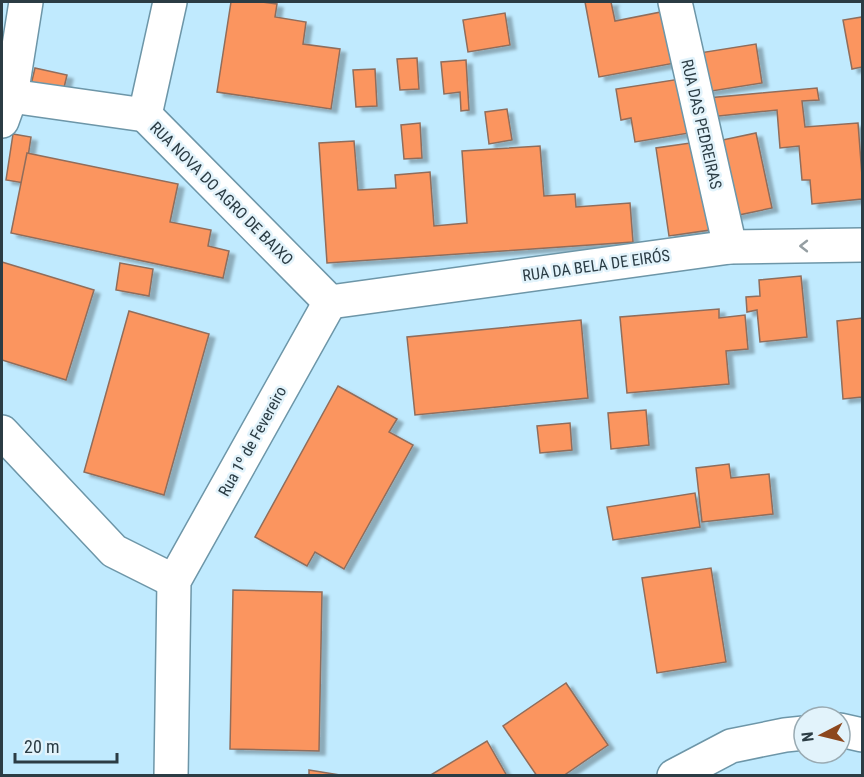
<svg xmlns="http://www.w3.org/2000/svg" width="864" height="777" font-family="'Roboto Condensed',sans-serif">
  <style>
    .building { fill: #fb955e; stroke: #906d5b; stroke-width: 1.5; filter: url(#shadow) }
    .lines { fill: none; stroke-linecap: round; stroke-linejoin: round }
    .minor-casing { stroke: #6d96a8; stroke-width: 36 }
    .minor { stroke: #fff; stroke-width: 33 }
    .oneway { stroke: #959ea2 }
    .labels { text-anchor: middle; stroke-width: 5; stroke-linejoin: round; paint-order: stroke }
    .street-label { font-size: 16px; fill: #2b3c44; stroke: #e2f3fb }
  </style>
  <defs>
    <filter id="shadow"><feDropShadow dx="6" dy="4" stdDeviation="1.5" flood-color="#0004"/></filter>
  </defs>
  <rect width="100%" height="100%" fill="#c0eafe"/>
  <g class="building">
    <polygon points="231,2 262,2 277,4 275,17 306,22 303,44 340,49 331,109 217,92"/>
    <polygon points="585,2 614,2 611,2 615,21 666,11 675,63 599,77"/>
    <polygon points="505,13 510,45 468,52 463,20"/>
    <polygon points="862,17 862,67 852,69 843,20"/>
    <polygon points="756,44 762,83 699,93 693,54"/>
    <polygon points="417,58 419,89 400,90 397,59"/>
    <polygon points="466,60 469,110 461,111 460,92 444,94 441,62"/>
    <polygon points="35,68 67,75 62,96 30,89"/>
    <polygon points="375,69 377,106 356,107 353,70"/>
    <polygon points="680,79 689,133 635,142 631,118 621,120 616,89"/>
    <polygon points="817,88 819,100 802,101 805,127 858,123 862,176 862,199 812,204 810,180 802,180 799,146 780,148 777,110 709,117 707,98"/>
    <polygon points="507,109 512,140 489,144 485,112"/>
    <polygon points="420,123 422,158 404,159 401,125"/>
    <polygon points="756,133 772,208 729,217 713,142"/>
    <polygon points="13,134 31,137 24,183 6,180"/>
    <polygon points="354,141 358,190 396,188 395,175 430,172 434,226 467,223 462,151 540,146 544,196 575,194 576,207 630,203 633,242 327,263 319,143"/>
    <polygon points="697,142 710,230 669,236 656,148"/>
    <polygon points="27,153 178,184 170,222 211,230 208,246 229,251 223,278 11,233"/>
    <polygon points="2,262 94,290 66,380 2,360"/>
    <polygon points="120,263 153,269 149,296 116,290"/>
    <polygon points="801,276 807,337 760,342 757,310 747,312 746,297 760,296 759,280"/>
    <polygon points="719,309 719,318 745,315 748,349 726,351 729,384 627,393 620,317"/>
    <polygon points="129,311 209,334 164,495 84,472"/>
    <polygon points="862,318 862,397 843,399 837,321"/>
    <polygon points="581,320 588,398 415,415 407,337"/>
    <polygon points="338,386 397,419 389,432 413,445 344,569 315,552 307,566 255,537"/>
    <polygon points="646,410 649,445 611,449 608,413"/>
    <polygon points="570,423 572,450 540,453 537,426"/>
    <polygon points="729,464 731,478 769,474 773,514 702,522 696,468"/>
    <polygon points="695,493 700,527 613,540 607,507"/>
    <polygon points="711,568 726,662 657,673 642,578"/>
    <polygon points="233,590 322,592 319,751 230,749"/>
    <polygon points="566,683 608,745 563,776 537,776 503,726"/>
    <polygon points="487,741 507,776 429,776"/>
    <polygon points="309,770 346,776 309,776"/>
  </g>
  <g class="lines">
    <defs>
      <g id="minor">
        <polyline points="675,2 730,247"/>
        <polyline points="11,96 145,115"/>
        <polyline points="145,115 330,302"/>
        <polyline points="145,115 170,2"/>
        <polyline points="2,121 11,96 26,2"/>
        <polyline points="330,302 730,247 862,245"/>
        <polyline points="2,432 114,551 174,581"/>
        <polyline points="840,730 862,735"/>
        <polyline points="171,776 174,581 330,302"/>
        <polyline points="674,776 731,746 785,735 804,733"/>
      </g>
    </defs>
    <use href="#minor" class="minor-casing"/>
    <use href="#minor" class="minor"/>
  </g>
  <defs><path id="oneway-chevron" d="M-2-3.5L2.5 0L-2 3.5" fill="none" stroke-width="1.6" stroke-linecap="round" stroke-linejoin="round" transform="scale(1.5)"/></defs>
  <use class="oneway" href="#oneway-chevron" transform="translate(804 246) rotate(180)"/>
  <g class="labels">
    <g class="street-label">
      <text transform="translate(702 124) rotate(77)" y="6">RUA DAS PEDREIRAS</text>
      <text transform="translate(222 193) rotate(45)" y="6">RUA NOVA DO AGRO DE BAIXO</text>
      <text transform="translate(596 265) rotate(-8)" y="6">RUA DA BELA DE EIRÓS</text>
      <text transform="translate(252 441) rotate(-61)" y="6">Rua 1º de Fevereiro</text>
    </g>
  </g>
  <rect width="864" height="777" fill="none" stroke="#2b3c44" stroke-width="6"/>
  <g transform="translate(822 735) rotate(263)"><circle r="28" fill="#e2f3fb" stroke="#99aab2" stroke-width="1.5"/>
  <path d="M0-4.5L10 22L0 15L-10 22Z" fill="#8c471d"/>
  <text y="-9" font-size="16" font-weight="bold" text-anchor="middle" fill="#2b3c44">N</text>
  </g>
  <path d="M15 753v9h102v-9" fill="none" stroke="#2b3c44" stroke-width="3"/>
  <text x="24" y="753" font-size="18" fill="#2b3c44" stroke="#e2f3fb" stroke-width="4.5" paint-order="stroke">20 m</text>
</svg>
